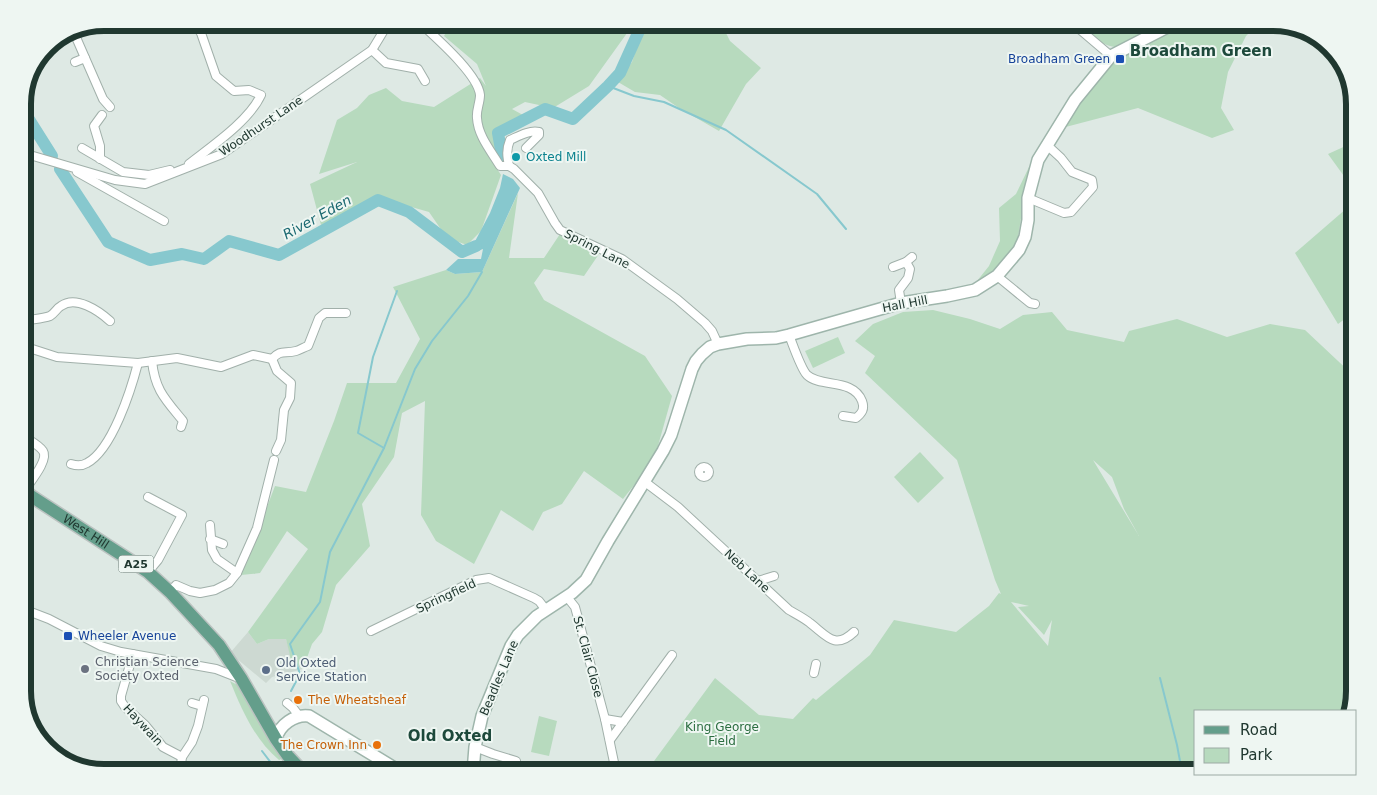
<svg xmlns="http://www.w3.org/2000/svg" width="1377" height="795" font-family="'DejaVu Sans',sans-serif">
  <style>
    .built { fill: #cdd9d2 }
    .green { fill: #b7dabe; fill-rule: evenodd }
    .water { fill: #87c8ce }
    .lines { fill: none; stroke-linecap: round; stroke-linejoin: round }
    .stream { stroke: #87c8ce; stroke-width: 2 }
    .river { stroke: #87c8ce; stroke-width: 12 }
    .street-casing { stroke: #a1b0aa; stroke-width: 10 }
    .secondary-casing { stroke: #9eb5ab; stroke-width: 14 }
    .primary-casing { stroke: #bcc3c1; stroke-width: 15 }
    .street { stroke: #fff; stroke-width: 8 }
    .secondary { stroke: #fff; stroke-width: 11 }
    .primary { stroke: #649e8b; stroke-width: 12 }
    .transit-dot { fill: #1a4fb4; stroke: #eef6f2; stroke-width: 2 }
    .culture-dot { fill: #0f9aa8; stroke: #eef6f2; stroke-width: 2 }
    .worship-dot { fill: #6b7280; stroke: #eef6f2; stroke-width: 2 }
    .service-dot { fill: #5c6f8a; stroke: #eef6f2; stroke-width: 2 }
    .food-dot { fill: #e8710a; stroke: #eef6f2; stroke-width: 2 }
    .labels { text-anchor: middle; stroke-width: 4; stroke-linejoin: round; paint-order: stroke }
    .shield { fill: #eef6f2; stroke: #5e716a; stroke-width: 1 }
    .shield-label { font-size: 11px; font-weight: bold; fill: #203830 }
    .transit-label { font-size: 12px; fill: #164399; stroke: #eef6f2; text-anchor: end }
    .street-label { font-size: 12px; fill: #203830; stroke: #eef6f2 }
    .culture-label { font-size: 12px; fill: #0d838f; stroke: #eef6f2; text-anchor: start }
    .worship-label { font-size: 12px; fill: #5b616d; stroke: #eef6f2; text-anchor: start }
    .service-label { font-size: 12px; fill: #4e5e75; stroke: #eef6f2; text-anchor: start }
    .food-label { font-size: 12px; fill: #c56008; stroke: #eef6f2; text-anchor: start }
    .park-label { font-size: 12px; fill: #2c6e41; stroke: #eef6f2 }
    .water-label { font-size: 14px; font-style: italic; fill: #1d6a72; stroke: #eef6f2 }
    .quarter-label { font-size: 15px; font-weight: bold; fill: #1d493b; stroke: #eef6f2 }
    .rim { fill: none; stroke: #203830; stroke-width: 6 }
  </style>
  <rect width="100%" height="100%" fill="#dee9e4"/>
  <polygon class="built" points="248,632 257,644 269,639 286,639 292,660 303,669 272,677 266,683 230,653"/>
  <g class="green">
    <polygon points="451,23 632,23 630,29 589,86 553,108 525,102 512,109 523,115 500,127 503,158 492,161 501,175 481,231 467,245 447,238 429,212 387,200 321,225 310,184 357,162 319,174 337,120 357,108 369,95 386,88 402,101 434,107 480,78 486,86 477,64 444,36"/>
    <polygon points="649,23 721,23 730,41 761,68 746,84 719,131 679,108 660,95 635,92 618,82 632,62 638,44"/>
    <path d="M 1077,23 L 1259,23 L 1246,36 L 1228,72 L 1221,108 L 1234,130 L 1212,138 L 1138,108 L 1058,129 L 1111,56 L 1117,60 L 1116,58 L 1120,47 C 1102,48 1090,33 1077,23 Z"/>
    <polygon points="1350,144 1354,148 1354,190 1328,154"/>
    <polygon points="1032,165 1027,180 1017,244 1000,268 979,285 977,281 989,266 1000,241 999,208 1016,194 1029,167"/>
    <polygon points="518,193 509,258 544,258 560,234 599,254 584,276 544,269 534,283 544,300 645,356 672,396 654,460 623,499 584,471 562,504 543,512 533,531 501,510 474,564 436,541 421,515 425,401 402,413 394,457 362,504 370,546 336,585 322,632 312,644 303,669 291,660 286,639 269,639 257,644 248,632 308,549 287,531 260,573 241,575 275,486 306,492 334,421 347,383 396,383 420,339 393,287 446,270 455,274 482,272"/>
    <polygon points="1354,202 1354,312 1338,324 1295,253"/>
    <path d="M 933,310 L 970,319 L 1000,329 L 1023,315 L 1052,312 L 1067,330 L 1124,342 L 1129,331 L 1177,319 L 1227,337 L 1270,324 L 1305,330 L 1354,376 L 1354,691 L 1349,711 L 1196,711 L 1196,772 L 646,772 L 715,678 L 759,715 L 793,719 L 813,698 L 816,700 L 870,655 L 894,620 L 956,632 L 989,606 L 999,593 L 1001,594 L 995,580 L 957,460 L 865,373 L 875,356 L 855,341 L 873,324 L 903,312 ZM 1093,460 L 1112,477 L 1124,509 L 1139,536 ZM 1011,602 L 1029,606 L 1018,607 L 1044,635 L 1052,620 L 1048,646 Z"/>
    <polygon points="838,337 845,353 813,368 805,351"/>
    <polygon points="920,452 944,478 918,503 894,477"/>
    <path d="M 230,681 L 241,687 L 282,759 L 279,760 C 254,739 242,710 230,681 Z"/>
    <polygon points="539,716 557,721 549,756 531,752"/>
  </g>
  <polygon class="water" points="503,174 513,179 520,188 482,272 455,274 446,270 458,259 481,259 483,249 470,254 462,252 472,247 490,213 500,188"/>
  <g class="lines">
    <g class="stream">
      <polyline points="608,86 634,96 664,102 726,130 817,194 846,229"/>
      <polyline points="384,448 358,433 373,357 397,291"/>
      <polyline points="1160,678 1177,745 1180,761 1185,772"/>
      <polyline points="291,691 300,674 290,644 320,602 330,552 384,448 415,369 432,341 468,296 482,272"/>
      <polyline points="262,751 278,772"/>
    </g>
    <g class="river">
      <polyline points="23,110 52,156"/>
      <polyline points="503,161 498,133 545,109 573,119 608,86 620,73 643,22"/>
      <polyline points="60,169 108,242 150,260 182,254 204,259 229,241 279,255 378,200 409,212 462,252 476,246"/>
    </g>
    <defs>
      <g id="street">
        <path d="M 419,22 C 435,37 478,74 480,95 C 480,103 476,110 477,118 C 478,136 491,151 500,166 L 509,166 L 514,169 L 538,193 L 555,223 L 560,230 L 622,259 L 677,299 L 705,323 L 712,331 L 718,344"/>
        <polyline points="1071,22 1111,56"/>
        <polyline points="75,35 103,99 110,107"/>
        <polyline points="372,50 386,63 418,69 425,81"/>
        <polyline points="75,62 85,58"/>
        <polyline points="82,148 123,172 149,175 170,170"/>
        <polyline points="23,153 115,180 145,184 222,154 372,50 389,22"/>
        <polyline points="100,159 100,146 94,126 102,115"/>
        <path d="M 189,164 C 212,146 249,121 261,95 L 249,90 L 234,91 L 216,76 L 201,33 L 194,22"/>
        <path d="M 509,166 C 507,156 506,150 510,140 C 519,136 529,130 539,132 L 539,135 L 526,148"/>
        <polyline points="77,172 164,221"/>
        <polyline points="1028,198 1064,213 1071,212 1093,187 1092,180 1072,172 1061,158 1048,146"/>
        <polyline points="893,267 906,262 912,257"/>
        <polyline points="997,276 1030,303 1035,304"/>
        <polyline points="901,303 899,290 908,278 910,269 906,262"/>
        <path d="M 23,321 C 31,319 42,319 50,316 C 55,313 57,308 61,306 C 76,295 99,311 110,321"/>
        <path d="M 789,335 C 793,345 801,369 807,375 C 821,388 853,378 862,401 C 865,409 862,413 856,418 L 843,416"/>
        <polyline points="23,346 57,357 138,363 177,358 221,367 253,355 272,359"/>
        <polyline points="272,359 277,371 291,383 290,398 284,410 281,440 276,451"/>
        <path d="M 272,359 C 281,349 284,354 296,351 C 300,350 304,347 308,346 L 319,318 L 325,313 L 346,313"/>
        <path d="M 152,361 C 155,390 165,399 183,421 L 181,427"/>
        <path d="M 23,436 C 29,440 39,445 43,451 C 49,460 30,482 25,490"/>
        <path d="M 71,464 C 77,466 82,466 87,463 C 112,450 131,390 138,363"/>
        <circle cx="704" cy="472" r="5"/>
        <path d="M 645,482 L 678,507 L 789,610 C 796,614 804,618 810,623 C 827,636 835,650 854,632"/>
        <polyline points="23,506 31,496"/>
        <polyline points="210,525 212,550 217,559 237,573"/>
        <polyline points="210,539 223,544"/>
        <polyline points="148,572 158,560 182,515 148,497"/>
        <polyline points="758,581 774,576"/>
        <polyline points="170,592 176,585 190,591 200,593 215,590 229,583 237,573 257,528 274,460"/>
        <polyline points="567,597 575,607 578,618 605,719 616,772"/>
        <polyline points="23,609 49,619 101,646 121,652 216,669 239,678"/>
        <polyline points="371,631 476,580 489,578 534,598 539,601 546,610"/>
        <polyline points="133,654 121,696 121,701 125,707 145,725 163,747 182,757"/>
        <polyline points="814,673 816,664"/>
        <polyline points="192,703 202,706"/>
        <polyline points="287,703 293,708 299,716"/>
        <polyline points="605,719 623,722"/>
        <polyline points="32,727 66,762"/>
        <polyline points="610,740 672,655"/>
        <polyline points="475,747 493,754 516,761"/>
        <polyline points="180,772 182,757 192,742 198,726 204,700"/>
      </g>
      <g id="secondary">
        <path d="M 276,739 C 279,725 295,714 309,716 L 401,772"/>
        <polyline points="473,772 475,747 482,716 511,646 518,635 537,616 572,593 586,580 608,541 663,451 671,435 692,369 696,361 702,354 710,347 718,344 747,339 776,338 789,335 901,303 947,296 975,290 997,276 1019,250 1025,237 1028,220 1028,198 1038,160 1075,100 1111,56 1177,22"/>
      </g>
      <g id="primary">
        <path id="s1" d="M 23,489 L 31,496 L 148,572 L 170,592 L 219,645 L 241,678 L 276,739 L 288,756 L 303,772"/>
      </g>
    </defs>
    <use href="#street" class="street-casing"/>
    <use href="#secondary" class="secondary-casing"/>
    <use href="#primary" class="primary-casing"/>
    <use href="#street" class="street"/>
    <use href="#secondary" class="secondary"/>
    <use href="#primary" class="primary"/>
  </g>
  <g class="transit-dot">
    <rect x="1115" y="54" width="10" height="10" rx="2.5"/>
    <rect x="63" y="631" width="10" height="10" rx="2.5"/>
  </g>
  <circle class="culture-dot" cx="516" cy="157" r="5"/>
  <circle class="worship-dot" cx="85" cy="669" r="5"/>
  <circle class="service-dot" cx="266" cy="670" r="5"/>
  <g class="food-dot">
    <circle cx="298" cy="700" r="5"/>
    <circle cx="377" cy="745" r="5"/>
  </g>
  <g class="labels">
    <rect class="shield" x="118.5" y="555.5" width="35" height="17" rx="4"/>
    <g class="shield-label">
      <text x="136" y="568">A25</text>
    </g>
    <g class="transit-label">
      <text x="1110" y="63">Broadham Green</text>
      <text x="78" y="640" text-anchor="start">Wheeler Avenue</text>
    </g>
    <g class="street-label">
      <text transform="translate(261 126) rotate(-34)" y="4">Woodhurst Lane</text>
      <text transform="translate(597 249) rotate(27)" y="4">Spring Lane</text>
      <text transform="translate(905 304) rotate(-11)" y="4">Hall Hill</text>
      <text dy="4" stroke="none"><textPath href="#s1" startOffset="76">West Hill</textPath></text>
      <text transform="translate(747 571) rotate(43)" y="4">Neb Lane</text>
      <text transform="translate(446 596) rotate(-25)" y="4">Springfield</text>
      <text transform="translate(588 657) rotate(75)" y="4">St. Clair Close</text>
      <text transform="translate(499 678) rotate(-67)" y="4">Beadles Lane</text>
      <text transform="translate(143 725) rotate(47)" y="4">Haywain</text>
    </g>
    <g class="culture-label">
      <text x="526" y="161">Oxted Mill</text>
    </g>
    <g class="worship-label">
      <text x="95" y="666">Christian Science<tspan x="95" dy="14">Society Oxted</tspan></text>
    </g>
    <g class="service-label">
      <text x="276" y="667">Old Oxted<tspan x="276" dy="14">Service Station</tspan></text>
    </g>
    <g class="food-label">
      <text x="308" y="704">The Wheatsheaf</text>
      <text x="367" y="749" text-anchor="end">The Crown Inn</text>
    </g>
    <g class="park-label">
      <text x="722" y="731">King George<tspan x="722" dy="14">Field</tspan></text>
    </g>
    <g class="water-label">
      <text transform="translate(317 217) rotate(-29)" y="5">River Eden</text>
    </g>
    <g class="quarter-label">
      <text x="1201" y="56">Broadham Green</text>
      <text x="450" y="741">Old Oxted</text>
    </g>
  </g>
  <path d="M0 0H1377V795H0ZM104 31H1273A73 73 0 0 1 1346 104V691A73 73 0 0 1 1273 764H104A73 73 0 0 1 31 691V104A73 73 0 0 1 104 31Z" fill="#eef6f2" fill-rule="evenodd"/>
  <path class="rim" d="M104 31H1273A73 73 0 0 1 1346 104V691A73 73 0 0 1 1273 764H104A73 73 0 0 1 31 691V104A73 73 0 0 1 104 31Z"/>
  <rect x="1194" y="710" width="162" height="65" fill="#eef6f2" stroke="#9caaa4"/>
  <rect x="1204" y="726" width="25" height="8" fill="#649e8b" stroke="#9caaa4"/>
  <text x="1240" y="735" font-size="15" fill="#203830">Road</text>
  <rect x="1204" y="748" width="25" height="15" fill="#b7dabe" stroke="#9caaa4"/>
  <text x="1240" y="760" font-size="15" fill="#203830">Park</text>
</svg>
